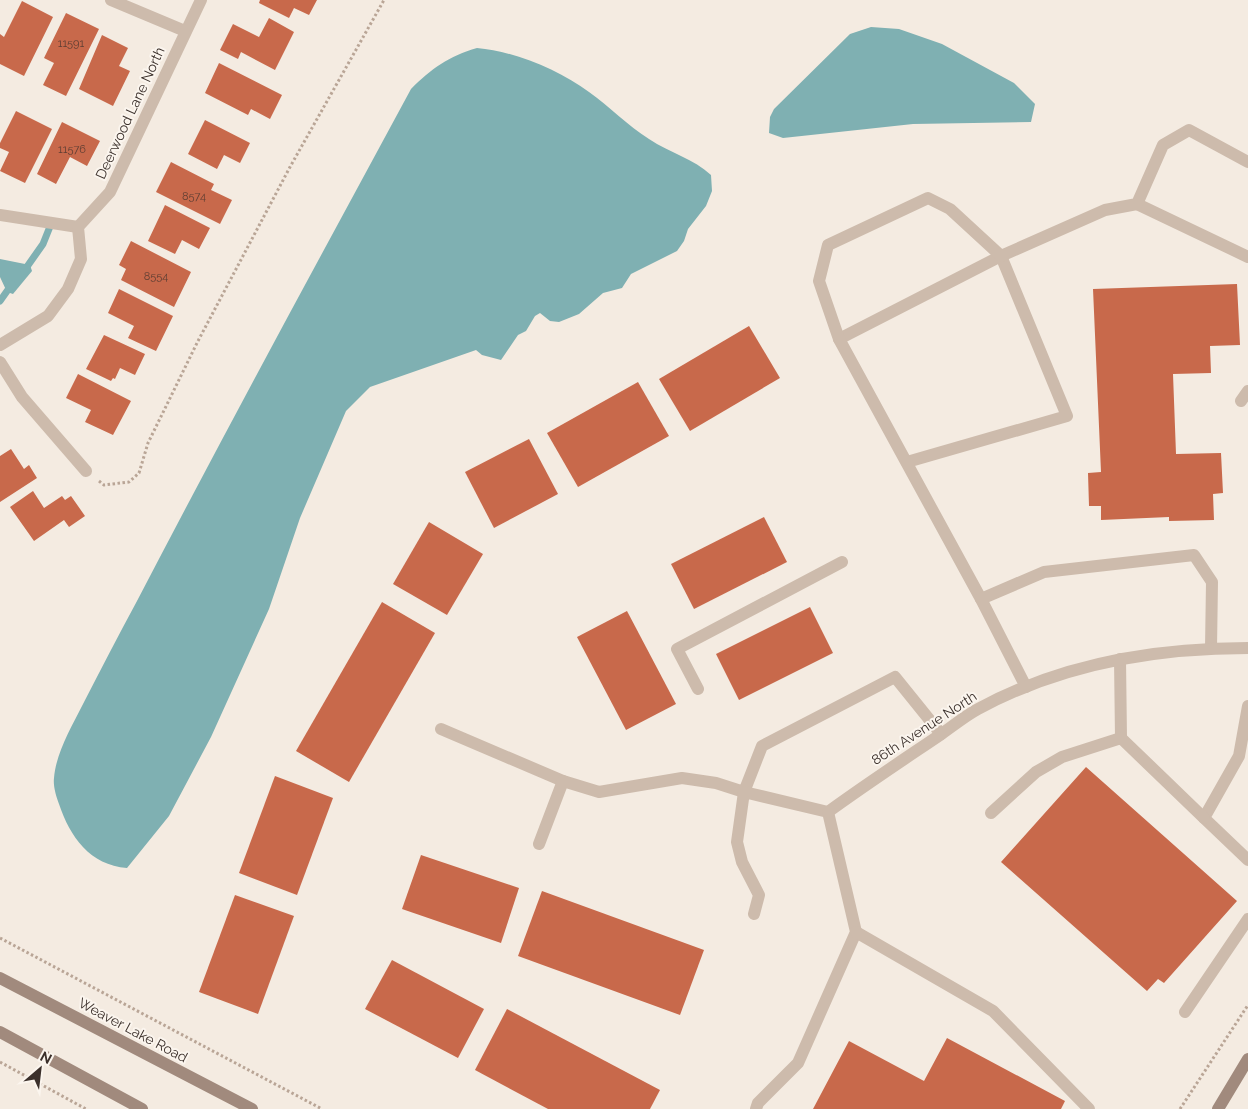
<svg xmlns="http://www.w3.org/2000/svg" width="1248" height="1109" font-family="Raleway,sans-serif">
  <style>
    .water { fill: #7fb0b2 }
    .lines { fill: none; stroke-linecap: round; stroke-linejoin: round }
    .stream { stroke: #7fb0b2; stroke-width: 7 }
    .building { fill: #c8694b }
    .path { stroke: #b9a596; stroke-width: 3; stroke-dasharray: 2.5 2.5; stroke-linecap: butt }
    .service { stroke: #cdbbac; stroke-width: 12 }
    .minor { stroke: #cdbbac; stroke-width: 12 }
    .secondary { stroke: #a18a7d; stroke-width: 12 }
    .labels { text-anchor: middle; stroke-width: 4; stroke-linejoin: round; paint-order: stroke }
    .number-label { font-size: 11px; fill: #5e3e33 }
    .street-label { font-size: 14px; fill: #3b302b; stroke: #fbf5ee }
  </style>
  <rect width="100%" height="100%" fill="#f4ebe1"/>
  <g class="water">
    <polygon points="871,27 899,29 942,44 1014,83 1035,104 1031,122 913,124 783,138 769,133 770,117 774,109 850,34"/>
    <path d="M 477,48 C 514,51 559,70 589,92 C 610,107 628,126 649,139 C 670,153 694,159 711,175 L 712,191 L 706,206 L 688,229 L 684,241 L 677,251 L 631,274 L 622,288 L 603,293 L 579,314 L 559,322 L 550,321 L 540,313 L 535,316 L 526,331 L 518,335 L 501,360 L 482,355 L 476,350 L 370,387 L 346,411 L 300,518 L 269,609 L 211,737 L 169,816 L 127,868 C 90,865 70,837 59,804 C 56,796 53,786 54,778 C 56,753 71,728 82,706 C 100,671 118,636 137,601 C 226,430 319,259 411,89 C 431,69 449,56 477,48 Z"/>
    <polygon points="0,259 30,265 32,271 13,294 7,292 0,277"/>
  </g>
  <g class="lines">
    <g class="stream">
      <polyline points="24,271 43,244 51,224"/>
      <polyline points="0,301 12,284"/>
    </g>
  </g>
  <g class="building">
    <polygon points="260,0 317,0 309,15 294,8 289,18 259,3"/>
    <polygon points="22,1 53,17 24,76 0,64 0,34 4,37"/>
    <polygon points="66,13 99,29 66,96 43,85 54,63 44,58"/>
    <polygon points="269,18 294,32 275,70 241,52 238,59 220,50 233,24 259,37"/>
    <polygon points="102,35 128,48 119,66 130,71 113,106 79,89"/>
    <polygon points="219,63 282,95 270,119 251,109 248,115 205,93"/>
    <polygon points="16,111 52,129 25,183 0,171 9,152 0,148 0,143"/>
    <polygon points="205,120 250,143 240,163 224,155 217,169 188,154"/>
    <polygon points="62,122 100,141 87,166 70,157 56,184 37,174"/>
    <polygon points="171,162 214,184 211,190 232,200 220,224 156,192"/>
    <polygon points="165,205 210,228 199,249 182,240 175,254 148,241"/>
    <polygon points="131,241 191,272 174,307 121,280 126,269 119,265"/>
    <polygon points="1237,284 1240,345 1210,346 1211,373 1173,374 1176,454 1221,453 1223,493 1213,494 1214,520 1169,521 1169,517 1101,520 1101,506 1089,506 1088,473 1101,472 1093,289"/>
    <polygon points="119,289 173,316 156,351 128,338 134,326 108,313"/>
    <polygon points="749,326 780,378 690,431 659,379"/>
    <polygon points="104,335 145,354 135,375 120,368 115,379 113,378 111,381 86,369"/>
    <polygon points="78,374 131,401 113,435 85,422 91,410 66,398"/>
    <polygon points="638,382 669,436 578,487 547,433"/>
    <polygon points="529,439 558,494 494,528 465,472"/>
    <polygon points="11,449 24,469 29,465 37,478 0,502 0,456"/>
    <polygon points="33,491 44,508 62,496 65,500 71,496 85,516 69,527 64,520 34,541 10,507"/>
    <polygon points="764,517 787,562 694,609 671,564"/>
    <polygon points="429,522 483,554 447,615 393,584"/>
    <polygon points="382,602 435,633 349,782 296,751"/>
    <polygon points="810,607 833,653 739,700 716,654"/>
    <polygon points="627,611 676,704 626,730 577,637"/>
    <polygon points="1086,767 1237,901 1164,983 1158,979 1147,991 1001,862"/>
    <polygon points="275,776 333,798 297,895 239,873"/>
    <polygon points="421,855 519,888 501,943 402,909"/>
    <polygon points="542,891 704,950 680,1015 518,956"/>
    <polygon points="235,895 294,916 258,1014 199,992"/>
    <polygon points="392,960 484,1009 458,1058 365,1009"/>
    <polygon points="507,1009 660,1090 650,1109 548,1109 475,1070"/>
    <polygon points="947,1038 1065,1101 1061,1109 813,1109 849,1041 924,1081"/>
  </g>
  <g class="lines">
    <g class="path">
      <polyline points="99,481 104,485 129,482 139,473 148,443 198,341 290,167 384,0"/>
      <polyline points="0,938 322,1109"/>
      <polyline points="0,1062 86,1109"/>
      <polyline points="1180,1109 1248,1005"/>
    </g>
    <g class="service">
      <polyline points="1137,204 1248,257"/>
      <polyline points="839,339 1001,256 1067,416 907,462"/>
      <polyline points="1241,401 1248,391"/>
      <polyline points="981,599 839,339 819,281 828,245 928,198 950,209 1001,256 1105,210 1137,204 1163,145 1189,130 1248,162"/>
      <polyline points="1120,659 1121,738"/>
      <polyline points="1026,687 981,599 1044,572 1194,555 1212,582 1211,648"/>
      <polyline points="698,689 677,649 842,562"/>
      <polyline points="1248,706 1239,756 1204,818 1248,860"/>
      <polyline points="441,729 563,781"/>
      <polyline points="991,813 1036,772 1062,757 1121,738 1204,818"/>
      <polyline points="539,844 563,781 599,792 682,778 716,783 744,792 762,746 895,677 941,734"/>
      <polyline points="754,914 759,895 742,862 737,842 744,792 828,812 856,932 798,1063 758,1103 756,1109"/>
      <polyline points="856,932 993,1011 1089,1109"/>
      <polyline points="1185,1012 1248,919"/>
    </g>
    <g class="minor">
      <polyline points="111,0 185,31"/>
      <polyline points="0,215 78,227"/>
      <polyline points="0,345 48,316 68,289 81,259 78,227 110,192 201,0"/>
      <polyline points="0,362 22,397 86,471"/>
      <path d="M 828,812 C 865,785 903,760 940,735 C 953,726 965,716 978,709 C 1061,664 1155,648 1248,648"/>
    </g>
    <g class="secondary">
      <polyline points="0,978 252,1109"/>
      <polyline points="0,1032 142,1109"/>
      <polyline points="1218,1109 1248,1059"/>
    </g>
  </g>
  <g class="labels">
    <g class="number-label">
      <text x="71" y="47">11591</text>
      <text x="72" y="153">11576</text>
      <text x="194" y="200">8574</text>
      <text x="156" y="280">8554</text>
    </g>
    <g class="street-label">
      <text transform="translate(130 113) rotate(-65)" y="5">Deerwood Lane North</text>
      <text transform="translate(924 728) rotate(-33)" y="5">86th Avenue North</text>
      <text transform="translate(133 1030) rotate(28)" y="5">Weaver Lake Road</text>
    </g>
  </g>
  <g transform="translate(40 1069) rotate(28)" stroke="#fbf5ee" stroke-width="4" paint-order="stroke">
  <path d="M0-4L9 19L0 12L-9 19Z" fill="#3b302b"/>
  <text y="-8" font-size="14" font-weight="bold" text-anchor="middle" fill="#3b302b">N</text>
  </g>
</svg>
